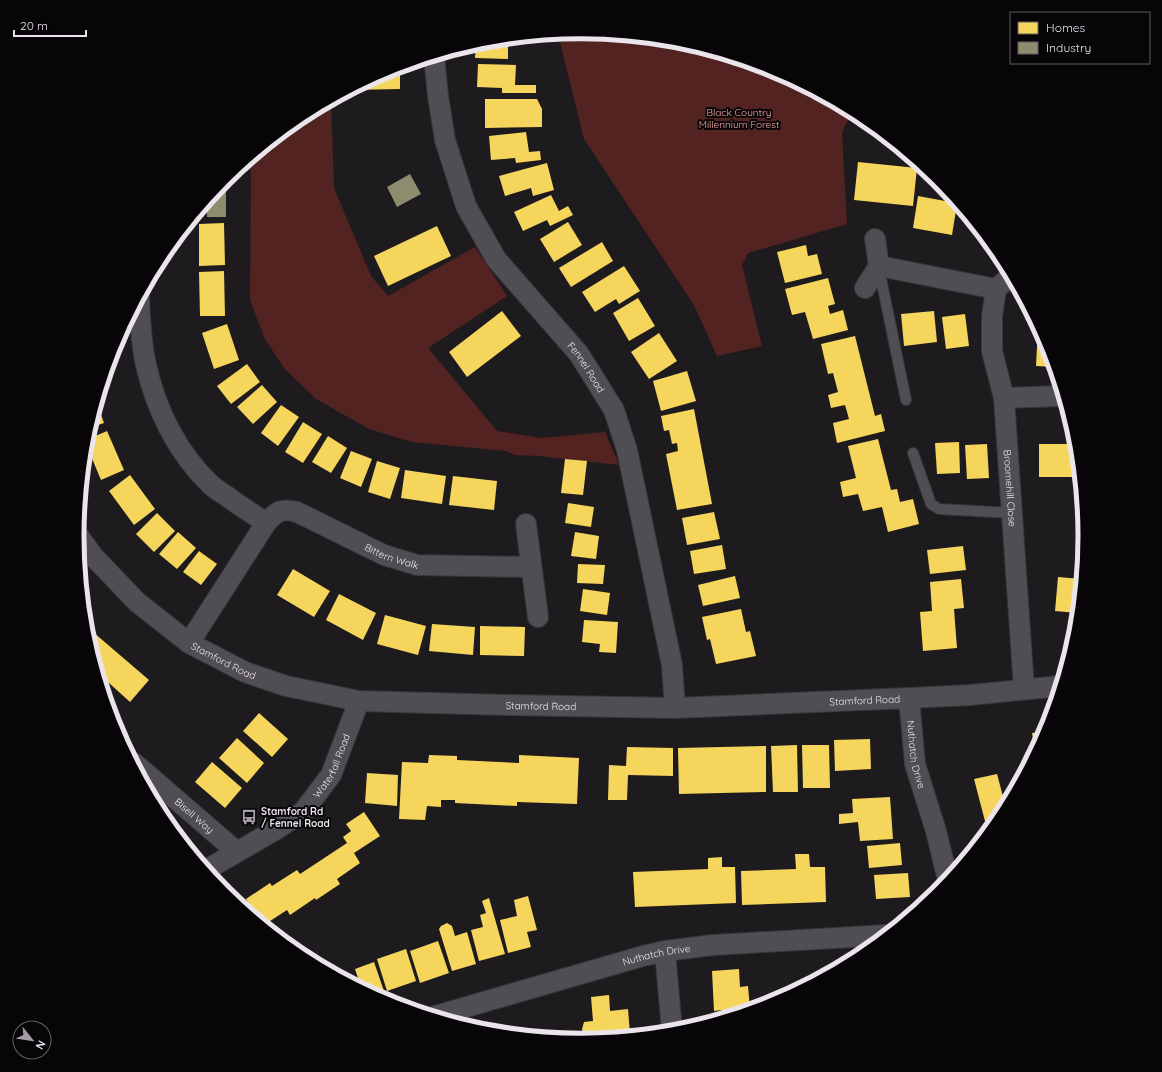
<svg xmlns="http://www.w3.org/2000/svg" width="1162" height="1072" font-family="Quicksand,sans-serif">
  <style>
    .green { fill: #532322 }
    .homes { fill: #f6d55c }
    .industry { fill: #8c8c6e }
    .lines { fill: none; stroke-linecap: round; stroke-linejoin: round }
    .lane-casing { stroke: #39363a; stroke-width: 12 }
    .street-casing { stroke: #39363a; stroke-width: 22 }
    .lane { stroke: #504e52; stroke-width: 10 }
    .street { stroke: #504e52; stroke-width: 20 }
    .labels { text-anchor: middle; stroke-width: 4; stroke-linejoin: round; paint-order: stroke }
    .park-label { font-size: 10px; fill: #fcada7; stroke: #070508 }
    .street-label { font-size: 10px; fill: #eae5eb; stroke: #070508 }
    .poi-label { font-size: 10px; font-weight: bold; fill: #eae5eb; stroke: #070508; text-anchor: start }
    .rim { fill: none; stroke: #eae5eb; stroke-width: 5 }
  </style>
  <rect width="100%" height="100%" fill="#1e1b1f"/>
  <g class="green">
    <polygon points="581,32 680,42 774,70 852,112 842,132 847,224 748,253 742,265 762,346 717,356 694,305 584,139 558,34"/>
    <polygon points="331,101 334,188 371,276 388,296 475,247 507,296 428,348 497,431 542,438 605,432 619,465 539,456 515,455 506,451 412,442 369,429 316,399 284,368 265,339 250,300 251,181 250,159 301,117"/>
  </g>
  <g class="homes">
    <polygon points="508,39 508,59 475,58 476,44 483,42"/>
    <polygon points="478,64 516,65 515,85 536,85 536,93 502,93 502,88 477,87"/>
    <polygon points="400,67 400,89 352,90 388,70"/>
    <polygon points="485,99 537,99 542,109 542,127 485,128"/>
    <polygon points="526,132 529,152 540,151 541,160 516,163 515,158 491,160 489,136"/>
    <polygon points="858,162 917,168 913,206 854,200"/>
    <polygon points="547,163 554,190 533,196 531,188 505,196 499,176"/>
    <polygon points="551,195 559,211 568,206 573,215 550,226 547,220 523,231 514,212"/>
    <polygon points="918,196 956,203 957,204 952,235 913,228"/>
    <polygon points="568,222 582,245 554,262 540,239"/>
    <polygon points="224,223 225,265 199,266 199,224"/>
    <polygon points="437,226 451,256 388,286 374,256"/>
    <polygon points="602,242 613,261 571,287 559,268"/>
    <polygon points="806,245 808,256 817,254 822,274 785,283 777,252"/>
    <polygon points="624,266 640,291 619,304 616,299 595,312 582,292"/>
    <polygon points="224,271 225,316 200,316 199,272"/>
    <polygon points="828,278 835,304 828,306 830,314 843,310 848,330 813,339 805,312 792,315 785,289"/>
    <polygon points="638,298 655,326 629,341 613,313"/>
    <polygon points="502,311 521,336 467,377 449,352"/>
    <polygon points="934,311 937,342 904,346 901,314"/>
    <polygon points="965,314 969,346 946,349 942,317"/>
    <polygon points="227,324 239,360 214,369 202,333"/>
    <polygon points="1038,327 1047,343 1054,367 1036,366"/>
    <polygon points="659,333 677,361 649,379 631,352"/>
    <polygon points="855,336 875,416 881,414 885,431 837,443 833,423 849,419 845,405 831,408 828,395 838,392 833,373 828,374 821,344"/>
    <polygon points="247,364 260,382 231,404 217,386"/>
    <polygon points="687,371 696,401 661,411 653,381"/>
    <polygon points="262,385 277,402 253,424 237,407"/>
    <polygon points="97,404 104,423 89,428"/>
    <polygon points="281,405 299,417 278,446 261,433"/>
    <polygon points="694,409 712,504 677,510 666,454 678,451 677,443 672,444 669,430 664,431 661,416"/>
    <polygon points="303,422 322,434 303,463 285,452"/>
    <polygon points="107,431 124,470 101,480 86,444 86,440"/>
    <polygon points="328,436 347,448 331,473 312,462"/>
    <polygon points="878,439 891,490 897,489 900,502 913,499 919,524 888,532 882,507 863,511 858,494 843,497 840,482 856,478 848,446"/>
    <polygon points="959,442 960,473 937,474 935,443"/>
    <polygon points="987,444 989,478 967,479 965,445"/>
    <polygon points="1039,444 1076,444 1076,456 1077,456 1081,497 1076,497 1076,477 1039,477"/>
    <polygon points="351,451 372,459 361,487 340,478"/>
    <polygon points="565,459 587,461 583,495 561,493"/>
    <polygon points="377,461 400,468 390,499 368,492"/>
    <polygon points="405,470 446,476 442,504 401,498"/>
    <polygon points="130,475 155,509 134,525 109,491"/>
    <polygon points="453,476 497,481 494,510 449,505"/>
    <polygon points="568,503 594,507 591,527 565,523"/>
    <polygon points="714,512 720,539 687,545 682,518"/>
    <polygon points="157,513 175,531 154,552 136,534"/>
    <polygon points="178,532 196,548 177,569 159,554"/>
    <polygon points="575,532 599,536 596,559 571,556"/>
    <polygon points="722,545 726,569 694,574 690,551"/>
    <polygon points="963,546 966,570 930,574 927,550"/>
    <polygon points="199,551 217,564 201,585 183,572"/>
    <polygon points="578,564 605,565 603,584 577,583"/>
    <polygon points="293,569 330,591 314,617 277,595"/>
    <polygon points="735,576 740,598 703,606 698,585"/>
    <polygon points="1058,577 1081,579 1077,613 1055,611"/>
    <polygon points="961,579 964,608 954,609 957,648 923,651 920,612 932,611 930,582"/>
    <polygon points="583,589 610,593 607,615 580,611"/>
    <polygon points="339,594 376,613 363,640 326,620"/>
    <polygon points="741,609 746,632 750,631 756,656 716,664 710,639 707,640 702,617"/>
    <polygon points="385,615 426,626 418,655 377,644"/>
    <polygon points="584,620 618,622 616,653 599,652 600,644 582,642"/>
    <polygon points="432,624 475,627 473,655 429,651"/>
    <polygon points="86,626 149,680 130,702 98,673 87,634"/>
    <polygon points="480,626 525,627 524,656 480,655"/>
    <polygon points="259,713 288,739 272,757 243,731"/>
    <polygon points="1045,732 1037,747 1035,750 1032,733"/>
    <polygon points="237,738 264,763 247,783 219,758"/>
    <polygon points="870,739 871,769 835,771 834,740"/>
    <polygon points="797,745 798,792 773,792 771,746"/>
    <polygon points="802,745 829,745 830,788 803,788"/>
    <polygon points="766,746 766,792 679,794 678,748"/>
    <polygon points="627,747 673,748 673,776 628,775 627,800 608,800 609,765 626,766"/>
    <polygon points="429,755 457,756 457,760 519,763 519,755 579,758 577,804 517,802 517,806 455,803 455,800 441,800 441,807 427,806 425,820 399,819 402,762 428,763"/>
    <polygon points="212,762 242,788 225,808 195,782"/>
    <polygon points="367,773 398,775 397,806 365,803"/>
    <polygon points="997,774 1005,804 1007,804 1000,816 994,823 986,825 974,779"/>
    <polygon points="890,797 893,839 860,841 858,822 839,824 839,814 853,813 852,799"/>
    <polygon points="364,812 380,836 354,853 360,863 337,879 340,884 316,900 315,898 290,915 287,910 264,925 262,923 246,899 270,883 272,886 297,870 300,874 347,843 343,837 351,831 346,824"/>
    <polygon points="900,843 902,865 869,868 867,846"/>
    <polygon points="795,854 809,854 810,867 825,867 826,902 742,905 741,871 796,869"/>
    <polygon points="722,857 722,867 735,867 736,903 635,907 633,872 708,869 708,858"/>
    <polygon points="908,873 910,897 876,899 874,875"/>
    <polygon points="528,896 537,930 527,932 531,947 508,953 500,920 517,916 514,900"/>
    <polygon points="489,898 505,954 479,961 471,930 483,927 480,915 486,913 482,901"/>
    <polygon points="447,923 452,926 455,936 467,932 476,964 452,971 439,929 441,926"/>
    <polygon points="438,941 449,973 420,983 410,951"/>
    <polygon points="406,949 416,981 387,991 377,959"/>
    <polygon points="374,962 384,991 375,995 361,987 355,969"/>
    <polygon points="739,969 740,987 748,986 750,1009 745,1009 745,1010 722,1017 722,1010 714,1011 712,971"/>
    <polygon points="805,985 795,990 795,986"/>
    <polygon points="609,995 610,1011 628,1009 630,1034 584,1038 582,1029 584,1022 593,1021 591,997"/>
  </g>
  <g class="industry">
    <polygon points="410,174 421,194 397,207 387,187"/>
    <polygon points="214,192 226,192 226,217 207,217 207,201"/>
  </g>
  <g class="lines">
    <defs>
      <g id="lane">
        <polyline points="879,269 906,400"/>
        <polyline points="913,453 931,504 939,509 1012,513"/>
      </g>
      <g id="street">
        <path id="s1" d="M 434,56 L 438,96 L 445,140 L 466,206 L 496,259 L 579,354 L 614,410 L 627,450 L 672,665 L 675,708"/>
        <polyline points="879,266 996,289"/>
        <path id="s2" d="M 1011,276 L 996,289 L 992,316 L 992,351 L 1004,398 L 1024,689"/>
        <polyline points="865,288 879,266 875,239"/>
        <path id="s3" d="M 139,298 C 140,319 141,344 146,365 C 156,409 177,452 210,484 C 215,489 222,493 228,497 C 240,506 253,514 266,523 C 277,511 281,508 297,512 L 384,555 L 417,565 L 531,567"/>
        <polyline points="1004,398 1063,396"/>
        <polyline points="526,524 538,617"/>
        <path id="s4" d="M 77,534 L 93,556 L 137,602 L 189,643 L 245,672 L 286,686 L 359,701 L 507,705 L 675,708 L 909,698 L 970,695 L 1060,686"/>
        <polyline points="189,643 266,523"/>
        <path id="s5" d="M 909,698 L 915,764 L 936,831 L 948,880"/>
        <path id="s6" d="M 134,763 L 237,852"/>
        <path id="s7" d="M 206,870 L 275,830 L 303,812 L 331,775 L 359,701"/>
        <polyline points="665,951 672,1031"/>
        <path id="s8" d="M 435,1016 L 643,956 L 665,951 L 713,945 L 886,935"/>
      </g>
    </defs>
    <use href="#lane" class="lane-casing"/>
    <use href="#street" class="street-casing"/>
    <use href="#lane" class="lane"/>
    <use href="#street" class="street"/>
  </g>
  <defs>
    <symbol id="bus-bare" viewBox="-9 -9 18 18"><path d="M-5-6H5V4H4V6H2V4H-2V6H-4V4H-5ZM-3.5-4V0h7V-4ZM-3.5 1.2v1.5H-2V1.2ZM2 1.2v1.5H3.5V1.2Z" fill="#a39ea4" stroke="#070508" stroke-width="2.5" paint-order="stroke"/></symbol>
  </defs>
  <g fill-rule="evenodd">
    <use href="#bus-bare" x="238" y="806" width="22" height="22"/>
  </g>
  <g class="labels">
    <g class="park-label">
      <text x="739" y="116">Black Country<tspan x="739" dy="12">Millennium Forest</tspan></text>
    </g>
    <g class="street-label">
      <text dy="4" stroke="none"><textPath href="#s1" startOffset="356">Fennel Road</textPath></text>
      <text dy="4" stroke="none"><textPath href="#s2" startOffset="221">Broomehill Close</textPath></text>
      <text dy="4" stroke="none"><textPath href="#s3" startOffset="413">Bittern Walk</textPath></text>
      <text dy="4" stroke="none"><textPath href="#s4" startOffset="196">Stamford Road</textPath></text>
      <text dy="4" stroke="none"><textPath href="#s4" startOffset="844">Stamford Road</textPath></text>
      <text dy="4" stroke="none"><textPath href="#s4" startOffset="520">Stamford Road</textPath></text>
      <text dy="4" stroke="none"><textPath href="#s5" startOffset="57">Nuthatch Drive</textPath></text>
      <text dy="4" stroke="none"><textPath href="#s7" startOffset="168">Waterfall Road</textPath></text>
      <text dy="4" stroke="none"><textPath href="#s6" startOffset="80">Bisell Way</textPath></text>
      <text dy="4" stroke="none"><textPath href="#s8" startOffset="230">Nuthatch Drive</textPath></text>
    </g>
    <g class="poi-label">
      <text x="261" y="815">Stamford Rd<tspan x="261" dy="12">/ Fennel Road</tspan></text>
    </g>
  </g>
  <path d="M0 0H1162V1072H0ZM84 536a497 497 0 1 1 994 0a497 497 0 1 1-994 0Z" fill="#070508" fill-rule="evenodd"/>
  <path class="rim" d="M84 536a497 497 0 1 1 994 0a497 497 0 1 1-994 0Z"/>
  <rect x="1010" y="12" width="140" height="52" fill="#070508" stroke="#625f63"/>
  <rect x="1018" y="22" width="20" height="12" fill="#f6d55c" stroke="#625f63"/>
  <text x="1046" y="32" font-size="12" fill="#eae5eb">Homes</text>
  <rect x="1018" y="42" width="20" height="12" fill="#8c8c6e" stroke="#625f63"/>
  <text x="1046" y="52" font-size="12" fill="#eae5eb">Industry</text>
  <g transform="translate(32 1040) rotate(120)"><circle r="19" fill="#070508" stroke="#625f63"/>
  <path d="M0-3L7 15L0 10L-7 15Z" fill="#a39ea4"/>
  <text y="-6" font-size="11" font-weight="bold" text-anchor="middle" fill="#eae5eb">N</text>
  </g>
  <path d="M14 30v6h72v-6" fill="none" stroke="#eae5eb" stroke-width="2"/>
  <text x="20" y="30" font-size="12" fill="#eae5eb" stroke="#070508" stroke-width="3" paint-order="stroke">20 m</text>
</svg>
